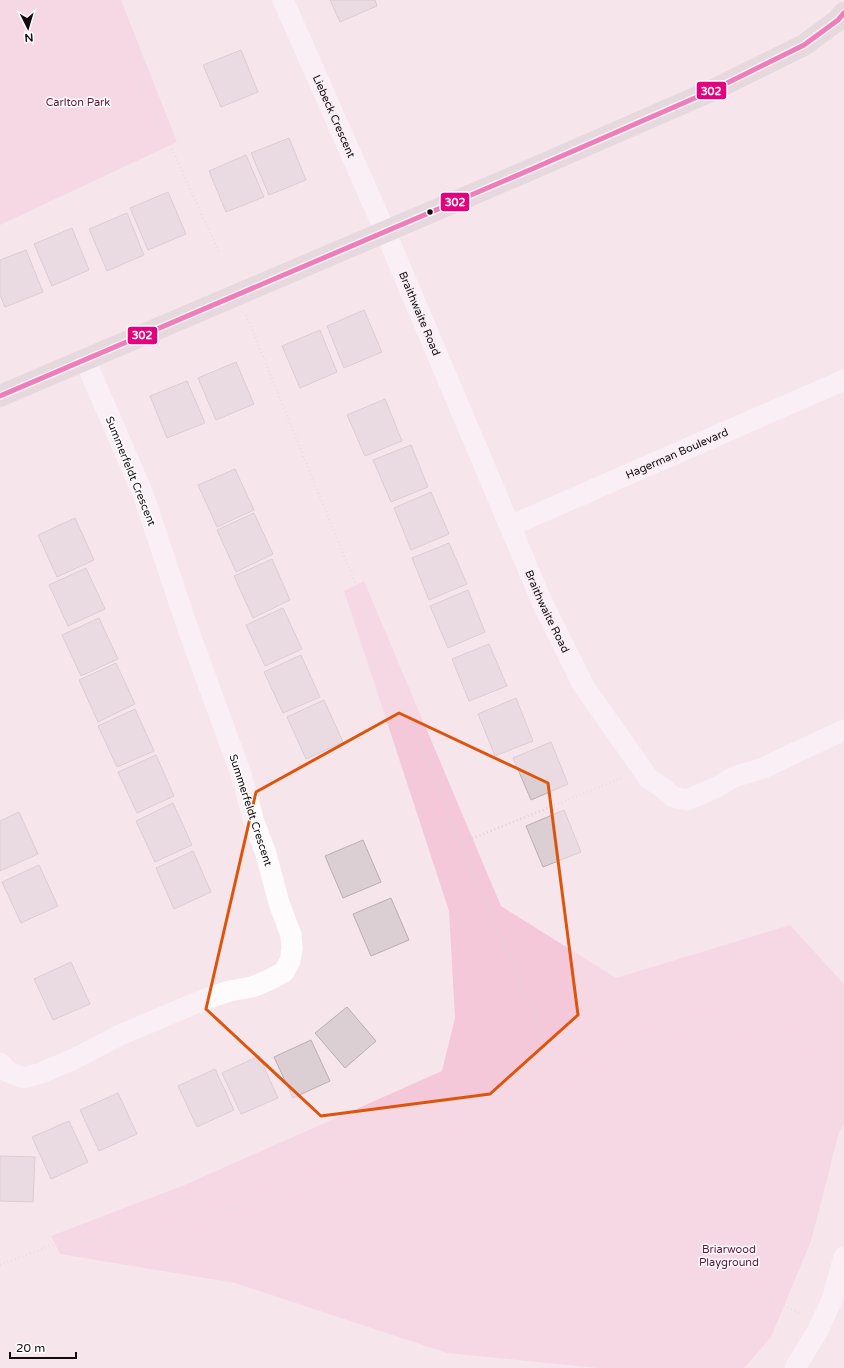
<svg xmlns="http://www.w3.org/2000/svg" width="844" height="1368" font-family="'Varela Round',sans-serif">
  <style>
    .green { fill: #f4c8d9 }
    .building { fill: #dccfd4; stroke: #bbaeb3 }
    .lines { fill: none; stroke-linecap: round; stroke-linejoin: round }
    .path { stroke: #d9d5d7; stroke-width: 2.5; stroke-dasharray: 1 3; stroke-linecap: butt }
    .minor { stroke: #fefbfc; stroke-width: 21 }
    .secondary { stroke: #d1cacd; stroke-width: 22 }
    .bus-1-casing { stroke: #fff; stroke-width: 8 }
    .bus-1 { stroke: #e5007d; stroke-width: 5 }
    .marked { fill: none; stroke: #dd550c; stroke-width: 3; stroke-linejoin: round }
    .bus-dot { fill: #140b0f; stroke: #fff; stroke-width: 1.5 }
    .labels { text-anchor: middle; stroke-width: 3; stroke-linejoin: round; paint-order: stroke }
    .park-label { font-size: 11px; fill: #5f1239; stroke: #fff }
    .street-label { font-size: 11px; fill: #140b0f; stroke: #fff }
    .line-badge { stroke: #fff; stroke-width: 1.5 }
    .badge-label { font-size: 11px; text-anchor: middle; font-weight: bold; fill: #fff }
  </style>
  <rect width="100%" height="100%" fill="#f6e6ec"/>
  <g class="green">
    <polygon points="0,0 121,0 177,142 0,225"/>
    <polygon points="364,581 501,906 616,978 790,925 844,984 844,1124 839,1132 811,1241 771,1337 744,1368 598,1368 447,1353 235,1283 60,1254 51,1236 182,1186 442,1071 455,1018 449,911 344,591"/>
  </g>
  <g class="building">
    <polygon points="330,0 375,0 377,6 340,22"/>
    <polygon points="241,50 258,92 221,107 203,65"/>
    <polygon points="289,138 306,180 269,195 251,153"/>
    <polygon points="246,155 264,197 226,212 209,171"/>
    <polygon points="168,192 186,234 148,250 130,208"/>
    <polygon points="127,213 144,255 107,271 89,229"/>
    <polygon points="72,228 89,270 52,286 34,244"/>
    <polygon points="26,250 43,292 5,307 0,295 0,260"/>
    <polygon points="364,310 382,352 344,368 327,326"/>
    <polygon points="320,330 337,372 300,388 282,346"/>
    <polygon points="236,362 254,404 216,420 198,378"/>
    <polygon points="187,381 205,423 167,438 150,396"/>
    <polygon points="385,399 402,441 365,456 347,415"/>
    <polygon points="411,445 428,487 391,502 373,460"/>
    <polygon points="235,469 254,510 217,527 198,485"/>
    <polygon points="431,492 449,534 411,550 394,508"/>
    <polygon points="254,513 273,554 236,572 217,530"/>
    <polygon points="75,518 94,560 57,577 38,535"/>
    <polygon points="449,543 467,584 429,600 412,558"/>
    <polygon points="272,559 290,600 253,618 234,576"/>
    <polygon points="86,568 105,609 68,626 49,585"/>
    <polygon points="468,590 485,632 448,648 430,606"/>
    <polygon points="283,608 302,649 265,666 246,625"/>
    <polygon points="99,618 118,659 81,676 62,635"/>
    <polygon points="489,644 507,686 469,701 452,659"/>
    <polygon points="301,655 320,697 283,713 264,672"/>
    <polygon points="116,663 135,704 98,722 79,680"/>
    <polygon points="516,698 533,741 495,756 478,714"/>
    <polygon points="324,700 343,742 306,759 287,717"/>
    <polygon points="135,709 154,751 117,767 98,726"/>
    <polygon points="551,742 568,784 531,800 513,758"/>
    <polygon points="156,755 174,796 137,813 118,772"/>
    <polygon points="173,803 192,845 155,862 136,821"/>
    <polygon points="564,810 581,852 543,867 526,826"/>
    <polygon points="19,812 38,854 0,871 0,821"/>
    <polygon points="363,840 381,882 343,898 325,856"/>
    <polygon points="193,851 211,892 174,909 156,868"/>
    <polygon points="39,865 58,906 21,923 2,882"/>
    <polygon points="391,898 409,940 371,956 353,914"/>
    <polygon points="71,962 90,1004 53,1020 34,979"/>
    <polygon points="347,1007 376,1041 345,1068 315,1033"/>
    <polygon points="311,1040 330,1081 293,1098 274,1057"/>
    <polygon points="259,1056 278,1098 241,1114 222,1073"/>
    <polygon points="215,1069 234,1110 197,1127 178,1086"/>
    <polygon points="118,1093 137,1134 99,1151 80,1110"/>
    <polygon points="69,1121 88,1162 51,1179 32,1137"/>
    <polygon points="0,1156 35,1157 33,1202 0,1201"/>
  </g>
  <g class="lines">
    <g class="path">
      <polyline points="67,0 127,60 170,145 219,252"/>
      <polyline points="246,315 461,843 561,1077"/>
      <polyline points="461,843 622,778"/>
      <polyline points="0,1265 55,1244 153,1233 340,1173 683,1024 715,1021 844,1050"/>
      <polyline points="742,1282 769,1299 802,1314"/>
    </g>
    <g class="minor">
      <path id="s1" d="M 283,0 L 385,231 L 542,602 L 583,685 L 649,779 L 663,788 L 673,797 L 687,800 L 715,788 L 734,777 L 763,768 L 844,730"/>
      <path id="s2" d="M 510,526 L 844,380"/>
      <polyline points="0,1063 8,1072 24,1078 41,1073 76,1058 120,1035 203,1000 229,991 252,987 271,979 284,972 290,961 292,948 291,935 279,903 266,854 254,822 241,774 188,629 143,494 85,360"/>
      <polyline points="795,1368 818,1330 832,1300 844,1257"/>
    </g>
    <polyline class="secondary" points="0,396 532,169 711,91 804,45 838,20 844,13"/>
    <defs>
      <polyline id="bus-1" points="0,396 532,169 711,91 804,45 838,20 844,13"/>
    </defs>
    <use href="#bus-1" class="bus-1-casing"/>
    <use href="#bus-1" class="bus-1"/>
  </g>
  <path d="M0 0H844V1368H0ZM 399,713 L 548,783 L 578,1015 L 490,1094 L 321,1116 L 206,1009 L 256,792 Z" fill="#f6e6ec" fill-opacity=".55" fill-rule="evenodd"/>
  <path class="marked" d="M 399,713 L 548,783 L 578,1015 L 490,1094 L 321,1116 L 206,1009 L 256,792 Z"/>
  <circle class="bus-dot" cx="430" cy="212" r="3.5"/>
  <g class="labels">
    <g class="park-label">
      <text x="78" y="106">Carlton Park</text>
      <text x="729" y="1253">Briarwood<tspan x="729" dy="13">Playground</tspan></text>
    </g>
    <g class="street-label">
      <text dy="4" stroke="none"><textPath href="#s1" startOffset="127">Liebeck Crescent</textPath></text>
      <text dy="4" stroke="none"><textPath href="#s1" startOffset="342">Braithwaite Road</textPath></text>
      <text dy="4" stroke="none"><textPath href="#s2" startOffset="182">Hagerman Boulevard</textPath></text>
      <text transform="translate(131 471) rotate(68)" y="4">Summerfeldt Crescent</text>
      <text dy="4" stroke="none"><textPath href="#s1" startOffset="666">Braithwaite Road</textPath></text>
      <text transform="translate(251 810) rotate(72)" y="4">Summerfeldt Crescent</text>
    </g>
  </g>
  <g class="line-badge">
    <rect x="696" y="81" width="31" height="19" rx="4" fill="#e5007d"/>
    <rect x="440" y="192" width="30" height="20" rx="4" fill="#e5007d"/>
    <rect x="127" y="326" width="31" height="19" rx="4" fill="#e5007d"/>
  </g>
  <g class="badge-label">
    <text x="711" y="95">302</text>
    <text x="455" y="206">302</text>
    <text x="142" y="339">302</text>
  </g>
  <g transform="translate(28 28) rotate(175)" stroke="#ffffff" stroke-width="3" paint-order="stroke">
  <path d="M0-3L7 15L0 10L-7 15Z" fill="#140b0f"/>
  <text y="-6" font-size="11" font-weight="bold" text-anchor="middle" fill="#140b0f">N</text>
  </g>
  <path d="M10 1352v6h66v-6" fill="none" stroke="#140b0f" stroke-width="2"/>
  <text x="16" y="1352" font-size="12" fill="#140b0f" stroke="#ffffff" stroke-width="3" paint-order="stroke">20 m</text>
</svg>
